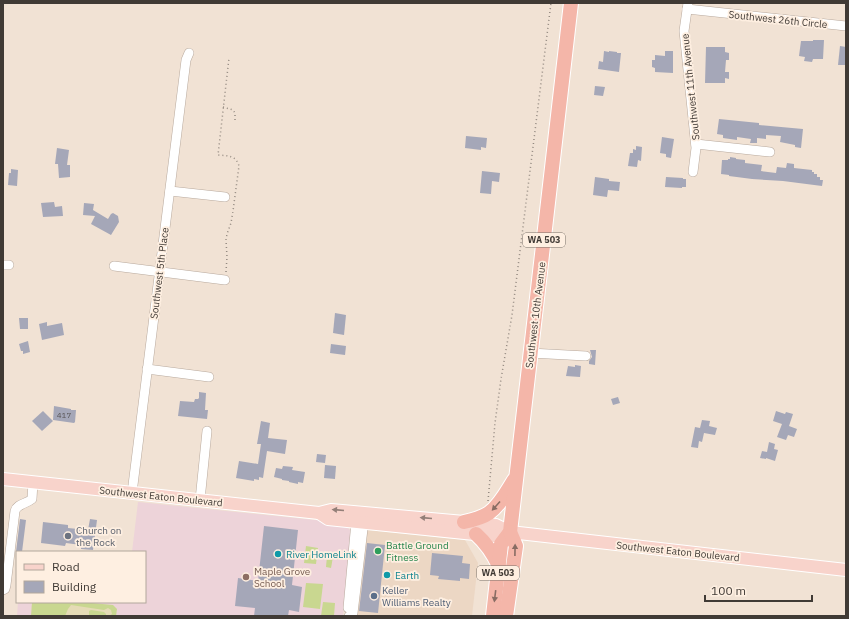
<svg xmlns="http://www.w3.org/2000/svg" width="849" height="619" font-family="'IBM Plex Sans',sans-serif">
  <style>
    .built { fill: #ecd7c4 }
    .education { fill: #edd3d9 }
    .green { fill: #c9d790 }
    .sand { fill: #e5dbb6 }
    .building { fill: #a5a7b8 }
    .lines { fill: none; stroke-linecap: round; stroke-linejoin: round }
    .minor-casing { stroke: #b8a99d; stroke-width: 10 }
    .major-casing { stroke: #fff; stroke-width: 14 }
    .highway-casing { stroke: #fff; stroke-width: 16 }
    .path { stroke: #938980; stroke-width: 1.5; stroke-dasharray: 1 3; stroke-linecap: butt }
    .minor { stroke: #fff; stroke-width: 9 }
    .major { stroke: #f8d3cb; stroke-width: 12 }
    .highway { stroke: #f4b6a9; stroke-width: 14 }
    .oneway { fill: #886c63 }
    .oneway2 { fill: #937f78 }
    .worship-dot { fill: #6b7280; stroke: #feefe1; stroke-width: 1.5 }
    .leisure-dot { fill: #2e9e5b; stroke: #feefe1; stroke-width: 1.5 }
    .culture-dot { fill: #0f9aa8; stroke: #feefe1; stroke-width: 1.5 }
    .education-dot { fill: #8d6e63; stroke: #feefe1; stroke-width: 1.5 }
    .service-dot { fill: #5c6f8a; stroke: #feefe1; stroke-width: 1.5 }
    .labels { text-anchor: middle; stroke-width: 3.5; stroke-linejoin: round; paint-order: stroke }
    .number-label { font-size: 8px; fill: #595556 }
    .shield { fill: #feefe1; stroke: #797069; stroke-width: 1 }
    .shield-label { font-size: 9px; font-weight: bold; fill: #403a35 }
    .street-label { font-size: 10px; fill: #403a35; stroke: #feefe1 }
    .worship-label { font-size: 10px; fill: #5b616d; stroke: #feefe1; text-anchor: start }
    .leisure-label { font-size: 10px; fill: #27864d; stroke: #feefe1; text-anchor: start }
    .culture-label { font-size: 10px; fill: #0d838f; stroke: #feefe1; text-anchor: start }
    .education-label { font-size: 10px; fill: #785e54; stroke: #feefe1; text-anchor: start }
    .service-label { font-size: 10px; fill: #4e5e75; stroke: #feefe1; text-anchor: start }
  </style>
  <rect width="100%" height="100%" fill="#f1e2d4"/>
  <polygon class="built" points="367,530 465,540 478,563 472,616 355,616"/>
  <polygon class="education" points="138,502 345,523 352,533 343,616 17,616 18,602 145,602 145,552 132,552"/>
  <g class="green">
    <polygon points="306,546 318,548 316,564 304,563"/>
    <polygon points="327,556 333,557 331,568 326,567"/>
    <polygon points="306,583 323,584 320,609 303,607"/>
    <polygon points="32,602 82,602 113,605 117,609 116,616 31,616"/>
    <polygon points="323,602 335,603 334,616 321,616"/>
  </g>
  <polygon class="sand" points="71,605 104,610 108,608 111,610 112,614 109,616 106,616 106,614 104,612 91,610 89,611 89,616 65,616 68,609"/>
  <g class="building">
    <polygon points="813,40 824,40 823,59 813,59 812,62 804,61 805,57 799,56 801,41 813,41"/>
    <polygon points="840,46 846,47 846,65 838,65"/>
    <polygon points="706,47 725,47 725,52 729,53 729,60 726,60 725,72 729,72 729,79 725,78 725,83 705,83"/>
    <polygon points="604,51 609,52 609,51 617,52 617,53 621,53 619,72 598,69 599,61 603,62"/>
    <polygon points="665,51 673,51 673,73 655,72 655,68 652,67 652,60 655,60 655,55 665,56"/>
    <polygon points="595,86 605,87 603,96 594,95"/>
    <polygon points="719,119 759,123 759,125 803,129 801,148 795,147 795,145 780,142 781,136 766,135 766,139 757,138 757,143 750,143 751,139 737,137 737,140 723,138 723,135 717,134"/>
    <polygon points="466,136 487,138 486,148 481,147 481,150 465,148"/>
    <polygon points="662,137 674,139 671,158 666,157 666,154 660,153"/>
    <polygon points="636,146 642,147 641,161 638,160 637,167 628,166 630,153 633,153 633,149 636,150"/>
    <polygon points="57,148 69,150 67,165 70,165 70,177 59,178 58,164 55,164"/>
    <polygon points="730,157 736,158 736,159 745,160 745,163 762,165 761,171 776,173 777,167 786,168 787,163 794,164 794,168 812,170 812,172 814,172 814,174 817,174 817,177 820,177 820,180 823,180 822,186 783,181 752,179 729,176 729,175 721,174 722,160 728,160 728,159 730,159"/>
    <polygon points="11,169 18,170 17,186 8,185 9,173 11,173"/>
    <polygon points="482,171 500,173 499,182 492,181 491,194 480,193"/>
    <polygon points="595,177 609,179 609,181 620,182 619,191 608,190 607,197 593,195"/>
    <polygon points="666,177 683,178 683,179 686,179 686,187 682,187 682,188 665,187"/>
    <polygon points="54,202 55,207 62,206 63,216 43,217 41,203"/>
    <polygon points="84,203 94,204 93,210 108,219 111,214 113,213 118,216 119,222 111,235 91,224 95,216 83,215"/>
    <polygon points="335,313 346,315 344,335 333,333"/>
    <polygon points="19,318 28,318 28,329 20,329"/>
    <polygon points="47,322 47,326 62,323 64,335 42,340 39,324"/>
    <polygon points="28,341 30,352 23,354 23,351 21,351 19,344"/>
    <polygon points="331,344 346,346 345,355 330,353"/>
    <polygon points="590,350 596,350 595,365 589,364 589,361 592,357"/>
    <polygon points="575,365 581,366 580,377 566,376 568,366 575,367"/>
    <polygon points="199,392 206,393 205,410 208,410 207,419 178,416 180,401 194,402 195,399 198,399 199,398"/>
    <polygon points="618,397 620,403 613,405 611,399"/>
    <polygon points="54,406 71,409 71,410 76,410 75,422 74,423 53,420"/>
    <polygon points="43,411 53,421 42,431 32,421"/>
    <polygon points="776,411 785,414 786,412 793,414 789,426 797,429 794,437 788,435 786,440 777,437 782,424 773,421"/>
    <polygon points="702,420 710,421 709,426 717,428 715,435 704,433 702,442 699,441 698,448 691,447 695,427 700,428"/>
    <polygon points="261,421 270,423 268,438 287,440 285,454 267,451 263,478 259,477 259,480 254,479 254,481 236,478 239,461 258,464 261,444 257,444"/>
    <polygon points="769,442 775,444 774,449 778,450 775,461 766,458 766,459 760,458 762,451 767,452"/>
    <polygon points="317,454 326,455 325,463 316,462"/>
    <polygon points="325,465 336,466 335,479 324,478"/>
    <polygon points="283,466 293,467 292,470 305,472 303,483 298,482 298,484 289,482 289,481 282,480 282,479 274,477 276,468 282,469"/>
    <polygon points="20,519 26,520 22,552 16,552"/>
    <polygon points="90,519 97,520 93,550 81,549 81,545 66,543 65,546 41,543 43,522 68,525 68,528 88,530"/>
    <polygon points="264,526 298,530 292,585 302,587 299,612 289,610 288,616 254,616 255,608 235,606 238,578 258,581"/>
    <polygon points="367,543 385,545 378,613 359,611"/>
    <polygon points="432,553 463,556 462,563 470,564 469,579 460,578 460,581 438,579 439,576 430,575"/>
  </g>
  <g class="lines">
    <defs>
      <g id="minor">
        <polyline points="688,3 684,31 696,148 693,172"/>
        <polyline points="687,9 846,26"/>
        <polyline points="696,144 770,152"/>
        <polyline points="170,191 225,197"/>
        <polyline points="3,265 9,265"/>
        <polyline points="114,266 225,280"/>
        <polyline points="530,353 586,356"/>
        <polyline points="147,369 209,377"/>
        <polyline points="132,493 186,60 189,53"/>
        <polyline points="200,500 207,431"/>
        <path d="M 3,590 L 5,589 L 6,585 L 15,511 C 17,504 26,504 32,499 L 33,482"/>
        <polyline points="348,608 356,522"/>
        <polyline points="349,616 353,613 363,529 365,523"/>
      </g>
      <g id="major">
        <polyline points="3,479 319,513 331,510 464,522 496,525 510,532 846,570"/>
        <polyline points="319,513 328,519 494,536 510,532"/>
      </g>
      <g id="highway">
        <path d="M 464,522 C 473,520 482,518 489,513 C 500,505 507,491 514,480"/>
        <path d="M 476,534 C 486,543 493,553 499,566"/>
        <polyline points="493,616 501,544 510,532 571,3"/>
        <polyline points="506,616 516,546 510,532"/>
      </g>
    </defs>
    <use href="#minor" class="minor-casing"/>
    <use href="#major" class="major-casing"/>
    <use href="#highway" class="highway-casing"/>
    <g class="path">
      <polyline points="223,107 233,110 235,113 235,121"/>
      <path d="M 226,272 L 227,257 L 226,240 L 227,234 L 231,223 L 233,211 L 239,166 C 236,155 228,156 218,155 L 229,58"/>
      <polyline points="488,501 495,423 501,379 512,315 551,3"/>
    </g>
    <use href="#minor" class="minor"/>
    <use href="#major" class="major"/>
    <use href="#highway" class="highway"/>
  </g>
  <defs><path id="oneway-solid" d="M-6-.8H1V-3.2L6.5 0L1 3.2V.8H-6Z"/></defs>
  <g class="oneway">
    <use href="#oneway-solid" transform="translate(496 506) rotate(132)"/>
    <use href="#oneway-solid" transform="translate(515 550) rotate(-89)"/>
    <use href="#oneway-solid" transform="translate(495 596) rotate(97)"/>
  </g>
  <g class="oneway2">
    <use href="#oneway-solid" transform="translate(338 510) rotate(-175)"/>
    <use href="#oneway-solid" transform="translate(426 518) rotate(-175)"/>
  </g>
  <circle class="worship-dot" cx="68" cy="536" r="4"/>
  <circle class="leisure-dot" cx="378" cy="551" r="4"/>
  <g class="culture-dot">
    <circle cx="278" cy="554" r="4"/>
    <circle cx="387" cy="575" r="4"/>
  </g>
  <circle class="education-dot" cx="246" cy="577" r="4"/>
  <circle class="service-dot" cx="374" cy="596" r="4"/>
  <g class="labels">
    <g class="number-label">
      <text x="64" y="418">417</text>
    </g>
    <g class="shield">
      <rect x="523" y="233" width="42" height="14" rx="3"/>
      <rect x="477" y="566" width="42" height="14" rx="3"/>
    </g>
    <g class="shield-label">
      <text x="544" y="243">WA 503</text>
      <text x="498" y="576">WA 503</text>
    </g>
    <g class="street-label">
      <text transform="translate(778 19) rotate(6)" y="4">Southwest 26th Circle</text>
      <text transform="translate(690 87) rotate(-96)" y="4">Southwest 11th Avenue</text>
      <text transform="translate(159 273) rotate(-83)" y="4">Southwest 5th Place</text>
      <text transform="translate(535 315) rotate(-83)" y="4">Southwest 10th Avenue</text>
      <text transform="translate(161 496) rotate(6)" y="4">Southwest Eaton Boulevard</text>
      <text transform="translate(678 551) rotate(6)" y="4">Southwest Eaton Boulevard</text>
    </g>
    <g class="worship-label">
      <text x="76" y="534">Church on<tspan x="76" dy="12">the Rock</tspan></text>
    </g>
    <g class="leisure-label">
      <text x="386" y="549">Battle Ground<tspan x="386" dy="12">Fitness</tspan></text>
    </g>
    <g class="culture-label">
      <text x="286" y="558">River HomeLink</text>
      <text x="395" y="579">Earth</text>
    </g>
    <g class="education-label">
      <text x="254" y="575">Maple Grove<tspan x="254" dy="12">School</tspan></text>
    </g>
    <g class="service-label">
      <text x="382" y="594">Keller<tspan x="382" dy="12">Williams Realty</tspan></text>
    </g>
  </g>
  <rect width="849" height="619" fill="none" stroke="#403a35" stroke-width="8"/>
  <rect x="16" y="551" width="130" height="52" fill="#feefe1" stroke="#b2a79c"/>
  <rect x="24" y="564" width="20" height="6" fill="#f8d3cb" stroke="#b2a79c"/>
  <text x="52" y="571" font-size="12" fill="#403a35">Road</text>
  <rect x="24" y="581" width="20" height="12" fill="#a5a7b8" stroke="#b2a79c"/>
  <text x="52" y="591" font-size="12" fill="#403a35">Building</text>
  <path d="M705 595v6h107v-6" fill="none" stroke="#403a35" stroke-width="2"/>
  <text x="711" y="595" font-size="12" fill="#403a35" stroke="#feefe1" stroke-width="3" paint-order="stroke">100 m</text>
</svg>
